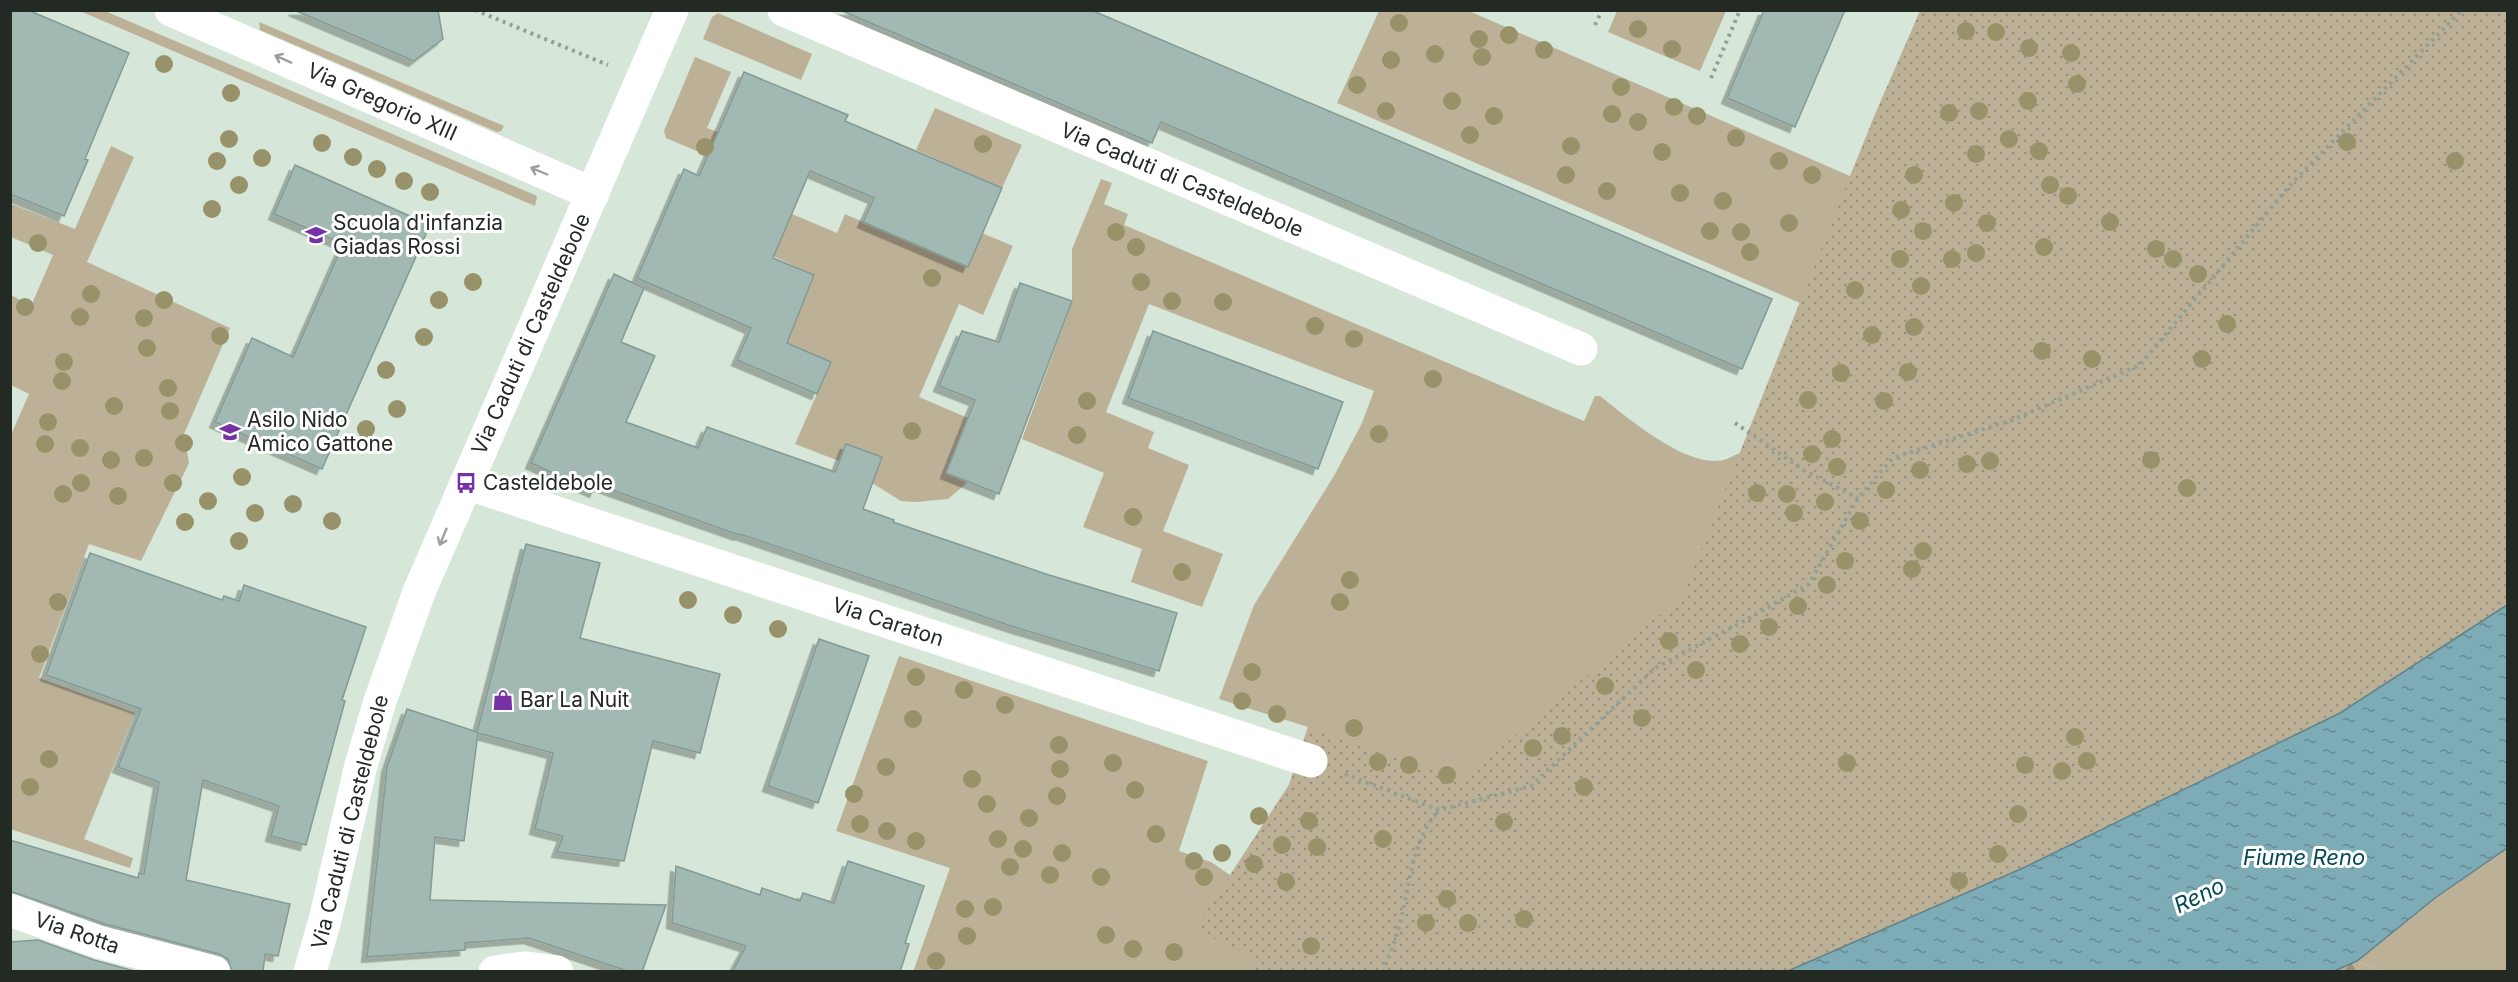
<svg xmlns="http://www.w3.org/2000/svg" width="2518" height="982" font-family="Inter,sans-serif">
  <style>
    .green { fill: #bcb197 }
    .forest { fill: url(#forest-firs) }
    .park { fill: url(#park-dots) }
    .water { fill: url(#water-ripples); stroke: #62848a; stroke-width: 1.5 }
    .building { fill: #a1b8b3; stroke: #839a95; stroke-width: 1.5; filter: url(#shadow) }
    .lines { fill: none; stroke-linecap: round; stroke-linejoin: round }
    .path { stroke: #929f94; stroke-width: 4; stroke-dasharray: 3 4.5; stroke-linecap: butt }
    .minor { stroke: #fff; stroke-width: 33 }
    .tree { fill: #979269 }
    .oneway { stroke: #9c9f9c }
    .labels { text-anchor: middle; stroke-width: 6; stroke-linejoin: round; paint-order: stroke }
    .street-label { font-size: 21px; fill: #232a24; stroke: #fff }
    .poi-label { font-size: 21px; fill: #232a24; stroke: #fff; text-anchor: start }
    .water-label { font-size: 22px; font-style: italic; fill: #034a56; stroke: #fff }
  </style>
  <defs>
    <pattern id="forest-firs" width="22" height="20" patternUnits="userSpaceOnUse" patternTransform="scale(1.5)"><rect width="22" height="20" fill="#bcb197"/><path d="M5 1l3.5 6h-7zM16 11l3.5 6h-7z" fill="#98907b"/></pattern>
    <pattern id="park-dots" width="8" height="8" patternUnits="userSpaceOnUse" patternTransform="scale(1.5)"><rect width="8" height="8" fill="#bcb197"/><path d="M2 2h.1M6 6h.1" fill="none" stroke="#98907b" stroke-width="1.8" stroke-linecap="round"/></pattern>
    <pattern id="water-ripples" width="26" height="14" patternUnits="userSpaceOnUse" patternTransform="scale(1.5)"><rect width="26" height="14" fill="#7dabb6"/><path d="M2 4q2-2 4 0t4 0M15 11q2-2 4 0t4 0" fill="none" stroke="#668b94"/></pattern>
    <filter id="shadow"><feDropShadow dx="-5.5" dy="5.5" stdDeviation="0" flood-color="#0004"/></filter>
  </defs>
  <rect width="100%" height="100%" fill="#d6e7d9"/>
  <g class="green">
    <polygon points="80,11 105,11 535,195 537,197 535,206"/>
    <path d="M 1379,11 L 1469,11 L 1850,176 L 1920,11 L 2507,11 L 2507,605 L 1788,971 L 913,972 L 950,868 L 836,831 L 899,656 L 1208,761 L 1179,851 L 1211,862 L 1230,875 L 1289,785 L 1308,727 L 1219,699 L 1254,605 L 1335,474 L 1362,423 L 1374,391 L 1149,304 L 1106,412 L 1154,432 L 1148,448 L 1189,465 L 1163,531 L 1223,554 L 1202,607 L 1131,582 L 1142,549 L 1083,527 L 1104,473 L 1022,439 L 1072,302 L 1072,249 L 1101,179 L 1112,183 L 1104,204 L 1128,214 L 1124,225 L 1584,421 L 1595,396 L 1600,396 C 1627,417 1690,472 1727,459 C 1732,457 1736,454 1740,453 L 1800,303 L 1337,103 Z"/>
    <polygon points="1617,11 1617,10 1726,11 1700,71 1608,32"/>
    <polygon points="718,13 812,54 801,80 703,39 712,17"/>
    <polygon points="259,22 504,126 501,131 497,132 260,30"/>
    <polygon points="695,57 731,72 707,128 718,132 718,160 666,138 664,131"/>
    <polygon points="935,108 1022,145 1002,188 916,150"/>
    <polygon points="111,146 134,157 87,262 230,328 184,434 189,463 141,561 89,544 39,678 135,713 84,839 133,858 130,868 10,829 10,437 29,394 11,385 11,295 31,306 53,255 11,237 11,204 75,229"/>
    <polygon points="792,214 837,233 845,214 967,267 982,233 1013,246 983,315 959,304 919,397 968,418 946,473 968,482 948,499 916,502 901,501 872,483 846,444 839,461 795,444 831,362 740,323 758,284 803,302 814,275 745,243 755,218 785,231"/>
    <polygon points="2507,848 2507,971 2380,971 2357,961 2435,898"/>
  </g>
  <polygon class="forest" points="2357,961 2380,971 2332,972"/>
  <polygon class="park" points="1920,11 2507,11 2507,605 2340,713 2023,868 1788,971 1252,971 1259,960 1195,929 1289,785 1308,727 1462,780 1683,595 1875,114"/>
  <polygon class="water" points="2507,605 2507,848 2435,898 2357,961 2332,972 1788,971 2023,868 2340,713"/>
  <g class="building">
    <polygon points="10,10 28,10 129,53 85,159 88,160 64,216 10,194"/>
    <polygon points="294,10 438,10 443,39 414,61"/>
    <polygon points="840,10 1091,10 1772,299 1742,369 1161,122 1152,143"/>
    <polygon points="1764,10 1845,10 1795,127 1727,98"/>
    <polygon points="744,72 848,115 845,121 1002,188 968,267 863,222 874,198 810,171 773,258 814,275 787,343 831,362 817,394 737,360 751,328 637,278 684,169 699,176"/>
    <polygon points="295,165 430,225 322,469 215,422 252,338 293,357 343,244 274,214"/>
    <polygon points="614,274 644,288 621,342 655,356 626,422 698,448 707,427 835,472 846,444 882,457 863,509 894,520 893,522 1049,575 1177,613 1159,671 1011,626 740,534 739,535 598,485 595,492 531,463"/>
    <polygon points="1020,283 1072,301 999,494 946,473 975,400 939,386 962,331 999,342"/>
    <polygon points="1153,331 1343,402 1318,469 1128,398"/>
    <polygon points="526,544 600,563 580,638 720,674 700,753 653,741 624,861 557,852 563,836 535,829 553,753 478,733 464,841 435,837 430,900 666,905 642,972 630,972 529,938 465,943 465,950 367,957 387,767 407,709 477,732"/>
    <polygon points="90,553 222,600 224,596 239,601 244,585 366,627 342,700 345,701 306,845 271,836 279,806 203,780 186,880 290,904 278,956 265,954 263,972 232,972 228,959 219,954 105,924 10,891 10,840 138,878 139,873 144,874 159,782 118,767 141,709 46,675"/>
    <polygon points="819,639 869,656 818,803 768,786"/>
    <polygon points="848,861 924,886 905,943 909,944 900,972 732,972 746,946 672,923 676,866 760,895 762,888 800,901 803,893 834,903"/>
    <polygon points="38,940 94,960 138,972 10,972 10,942"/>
  </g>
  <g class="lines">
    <g class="path">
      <polyline points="475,10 608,65"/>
      <polyline points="1595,25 1602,10"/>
      <polyline points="1711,78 1740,10"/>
      <polyline points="1735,423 1805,471 1858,498"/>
      <polyline points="1345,774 1439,810 1531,786 1655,668 1746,620 1809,584 1858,498 1893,458 2012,420 2140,365 2292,183 2462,10"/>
      <path d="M 1383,972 C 1389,956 1396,939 1400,923 C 1411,883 1410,843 1439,810"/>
    </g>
    <g class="minor">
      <polyline points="171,10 593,194"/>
      <polyline points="784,10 1581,349"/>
      <polyline points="466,483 1311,761"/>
      <polyline points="10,910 99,942 214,972"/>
      <polyline points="310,972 325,920 361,765 380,701 419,592 672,10"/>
      <polyline points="495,972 524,968 557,972"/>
    </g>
  </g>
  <g class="tree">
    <circle cx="1399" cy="23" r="9"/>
    <circle cx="1638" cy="29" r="9"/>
    <circle cx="1966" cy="31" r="9"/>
    <circle cx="1996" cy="32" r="9"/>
    <circle cx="1509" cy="35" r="9"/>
    <circle cx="1479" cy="39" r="9"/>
    <circle cx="2029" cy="48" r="9"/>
    <circle cx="1672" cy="49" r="9"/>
    <circle cx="1544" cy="50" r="9"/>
    <circle cx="2071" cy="53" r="9"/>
    <circle cx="1435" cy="54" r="9"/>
    <circle cx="1482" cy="57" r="9"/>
    <circle cx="1391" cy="60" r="9"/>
    <circle cx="164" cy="64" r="9"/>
    <circle cx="2077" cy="84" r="9"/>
    <circle cx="1357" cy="85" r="9"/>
    <circle cx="1621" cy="87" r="9"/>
    <circle cx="231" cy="93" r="9"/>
    <circle cx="1452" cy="101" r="9"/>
    <circle cx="2028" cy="101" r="9"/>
    <circle cx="1674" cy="107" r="9"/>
    <circle cx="1386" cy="111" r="9"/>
    <circle cx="1979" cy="111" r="9"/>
    <circle cx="1949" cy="113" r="9"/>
    <circle cx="1612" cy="114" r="9"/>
    <circle cx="1494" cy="116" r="9"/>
    <circle cx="1697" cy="116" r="9"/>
    <circle cx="1638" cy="122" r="9"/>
    <circle cx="1470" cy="135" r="9"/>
    <circle cx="1736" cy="138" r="9"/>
    <circle cx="229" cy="139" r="9"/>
    <circle cx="2009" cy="139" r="9"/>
    <circle cx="2347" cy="142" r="9"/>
    <circle cx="322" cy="143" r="9"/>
    <circle cx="983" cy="144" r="9"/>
    <circle cx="1571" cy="146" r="9"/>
    <circle cx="705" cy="147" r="9"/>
    <circle cx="2039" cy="151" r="9"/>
    <circle cx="1662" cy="152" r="9"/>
    <circle cx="1976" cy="154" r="9"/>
    <circle cx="353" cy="157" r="9"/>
    <circle cx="262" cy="158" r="9"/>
    <circle cx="217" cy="161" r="9"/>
    <circle cx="1779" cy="161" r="9"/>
    <circle cx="2455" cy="161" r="9"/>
    <circle cx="377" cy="169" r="9"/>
    <circle cx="1566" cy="175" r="9"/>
    <circle cx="1812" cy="175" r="9"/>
    <circle cx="1914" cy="175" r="9"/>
    <circle cx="404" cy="181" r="9"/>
    <circle cx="239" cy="185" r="9"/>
    <circle cx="2050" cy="185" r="9"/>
    <circle cx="1607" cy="191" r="9"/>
    <circle cx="430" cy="192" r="9"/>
    <circle cx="1680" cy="193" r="9"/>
    <circle cx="2068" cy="196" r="9"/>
    <circle cx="1723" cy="201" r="9"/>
    <circle cx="1954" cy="203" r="9"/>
    <circle cx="212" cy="209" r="9"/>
    <circle cx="1901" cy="210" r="9"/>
    <circle cx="2110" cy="222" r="9"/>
    <circle cx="1789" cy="223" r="9"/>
    <circle cx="1987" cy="223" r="9"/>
    <circle cx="1710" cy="231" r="9"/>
    <circle cx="1923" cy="231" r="9"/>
    <circle cx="1116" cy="232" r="9"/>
    <circle cx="1741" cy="232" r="9"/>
    <circle cx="38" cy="243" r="9"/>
    <circle cx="1136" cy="247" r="9"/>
    <circle cx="2044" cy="247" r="9"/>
    <circle cx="2156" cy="249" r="9"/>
    <circle cx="1750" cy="252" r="9"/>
    <circle cx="1976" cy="253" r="9"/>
    <circle cx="1900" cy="259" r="9"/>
    <circle cx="1952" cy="259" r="9"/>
    <circle cx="2173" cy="259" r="9"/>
    <circle cx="2198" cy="274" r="9"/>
    <circle cx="932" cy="278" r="9"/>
    <circle cx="473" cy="282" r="9"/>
    <circle cx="1141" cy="282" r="9"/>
    <circle cx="1921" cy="286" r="9"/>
    <circle cx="1855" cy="290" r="9"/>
    <circle cx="91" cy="294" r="9"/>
    <circle cx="164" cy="300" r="9"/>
    <circle cx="439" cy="300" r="9"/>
    <circle cx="1172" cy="301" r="9"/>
    <circle cx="1223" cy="302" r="9"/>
    <circle cx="25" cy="307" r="9"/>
    <circle cx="80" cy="317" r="9"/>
    <circle cx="144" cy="318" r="9"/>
    <circle cx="2227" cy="324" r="9"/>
    <circle cx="1315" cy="326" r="9"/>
    <circle cx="1914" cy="327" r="9"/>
    <circle cx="1872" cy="335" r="9"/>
    <circle cx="220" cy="336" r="9"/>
    <circle cx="424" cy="337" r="9"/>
    <circle cx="1354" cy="339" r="9"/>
    <circle cx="147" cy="348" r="9"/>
    <circle cx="2042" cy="351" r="9"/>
    <circle cx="2092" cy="359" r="9"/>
    <circle cx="2202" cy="359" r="9"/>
    <circle cx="64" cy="362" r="9"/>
    <circle cx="386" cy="370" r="9"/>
    <circle cx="1908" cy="372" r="9"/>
    <circle cx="1841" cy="373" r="9"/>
    <circle cx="1433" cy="379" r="9"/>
    <circle cx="62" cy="381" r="9"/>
    <circle cx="168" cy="388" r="9"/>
    <circle cx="1808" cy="400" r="9"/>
    <circle cx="1087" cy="401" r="9"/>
    <circle cx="1884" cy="401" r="9"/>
    <circle cx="114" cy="406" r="9"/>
    <circle cx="397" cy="409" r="9"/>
    <circle cx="170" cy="411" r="9"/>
    <circle cx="48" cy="422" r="9"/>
    <circle cx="366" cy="429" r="9"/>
    <circle cx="912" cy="431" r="9"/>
    <circle cx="1379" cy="434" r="9"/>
    <circle cx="1077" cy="435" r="9"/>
    <circle cx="1832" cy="439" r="9"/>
    <circle cx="184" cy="443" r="9"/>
    <circle cx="45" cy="444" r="9"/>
    <circle cx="80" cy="448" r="9"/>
    <circle cx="1812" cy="454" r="9"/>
    <circle cx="144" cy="458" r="9"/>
    <circle cx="111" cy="460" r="9"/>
    <circle cx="2151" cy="460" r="9"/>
    <circle cx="1990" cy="461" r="9"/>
    <circle cx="1967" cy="464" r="9"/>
    <circle cx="1837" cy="467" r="9"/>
    <circle cx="1920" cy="470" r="9"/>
    <circle cx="242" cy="477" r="9"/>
    <circle cx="81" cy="483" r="9"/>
    <circle cx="173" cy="483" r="9"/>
    <circle cx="2187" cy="488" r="9"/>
    <circle cx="1886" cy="490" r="9"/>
    <circle cx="1757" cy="493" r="9"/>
    <circle cx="63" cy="494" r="9"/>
    <circle cx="1787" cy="494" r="9"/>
    <circle cx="118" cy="496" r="9"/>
    <circle cx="208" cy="501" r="9"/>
    <circle cx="1825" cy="502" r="9"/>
    <circle cx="293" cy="504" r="9"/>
    <circle cx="255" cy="513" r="9"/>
    <circle cx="1794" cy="513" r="9"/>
    <circle cx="1133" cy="517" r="9"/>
    <circle cx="332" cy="521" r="9"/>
    <circle cx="1860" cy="521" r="9"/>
    <circle cx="185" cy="522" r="9"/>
    <circle cx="239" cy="541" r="9"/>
    <circle cx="1923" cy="551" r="9"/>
    <circle cx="1845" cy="561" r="9"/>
    <circle cx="1912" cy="569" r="9"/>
    <circle cx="1182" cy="572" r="9"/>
    <circle cx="1350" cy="580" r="9"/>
    <circle cx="1827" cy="585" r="9"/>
    <circle cx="688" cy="600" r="9"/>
    <circle cx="58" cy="602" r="9"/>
    <circle cx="1340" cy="602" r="9"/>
    <circle cx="1798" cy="606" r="9"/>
    <circle cx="733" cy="615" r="9"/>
    <circle cx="1769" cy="627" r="9"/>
    <circle cx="778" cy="629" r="9"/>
    <circle cx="1669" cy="641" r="9"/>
    <circle cx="1740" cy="644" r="9"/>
    <circle cx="40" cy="654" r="9"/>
    <circle cx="1696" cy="670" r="9"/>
    <circle cx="1252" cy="672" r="9"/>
    <circle cx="916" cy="677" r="9"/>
    <circle cx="1605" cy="686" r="9"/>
    <circle cx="964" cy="690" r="9"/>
    <circle cx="1242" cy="701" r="9"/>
    <circle cx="1005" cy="705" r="9"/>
    <circle cx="1277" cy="714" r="9"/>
    <circle cx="1642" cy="718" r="9"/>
    <circle cx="913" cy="719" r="9"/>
    <circle cx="1354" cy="728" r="9"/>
    <circle cx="1562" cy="736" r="9"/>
    <circle cx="2075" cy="737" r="9"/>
    <circle cx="1059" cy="745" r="9"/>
    <circle cx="1533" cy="748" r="9"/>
    <circle cx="49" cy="759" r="9"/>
    <circle cx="2087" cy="761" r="9"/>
    <circle cx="1378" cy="762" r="9"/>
    <circle cx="1113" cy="763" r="9"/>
    <circle cx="1847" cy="763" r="9"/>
    <circle cx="1409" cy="765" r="9"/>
    <circle cx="2025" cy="765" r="9"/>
    <circle cx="886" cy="767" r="9"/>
    <circle cx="1060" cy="769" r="9"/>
    <circle cx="2062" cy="771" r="9"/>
    <circle cx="1447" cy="775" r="9"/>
    <circle cx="972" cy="779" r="9"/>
    <circle cx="30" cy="787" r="9"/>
    <circle cx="1584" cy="787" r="9"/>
    <circle cx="1135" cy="790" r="9"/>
    <circle cx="854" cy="794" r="9"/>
    <circle cx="1057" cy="796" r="9"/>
    <circle cx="987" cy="804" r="9"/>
    <circle cx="2018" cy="814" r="9"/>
    <circle cx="1259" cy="816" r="9"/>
    <circle cx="1029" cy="818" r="9"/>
    <circle cx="1309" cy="821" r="9"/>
    <circle cx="1504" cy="822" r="9"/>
    <circle cx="860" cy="824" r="9"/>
    <circle cx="887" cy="831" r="9"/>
    <circle cx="1156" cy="834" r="9"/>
    <circle cx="998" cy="839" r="9"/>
    <circle cx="1383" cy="839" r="9"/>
    <circle cx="916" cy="841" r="9"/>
    <circle cx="1282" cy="845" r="9"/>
    <circle cx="1317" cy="847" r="9"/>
    <circle cx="1023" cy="849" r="9"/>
    <circle cx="1062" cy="853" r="9"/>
    <circle cx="1222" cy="853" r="9"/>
    <circle cx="1998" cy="854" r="9"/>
    <circle cx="1194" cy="861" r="9"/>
    <circle cx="1254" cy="864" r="9"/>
    <circle cx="1010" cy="867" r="9"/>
    <circle cx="1050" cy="875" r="9"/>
    <circle cx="1101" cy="877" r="9"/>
    <circle cx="1204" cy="877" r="9"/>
    <circle cx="1959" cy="881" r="9"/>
    <circle cx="1286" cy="882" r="9"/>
    <circle cx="1447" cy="899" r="9"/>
    <circle cx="993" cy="907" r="9"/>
    <circle cx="965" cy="909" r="9"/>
    <circle cx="1524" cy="919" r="9"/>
    <circle cx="1426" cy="923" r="9"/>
    <circle cx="1468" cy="923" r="9"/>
    <circle cx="1106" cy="935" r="9"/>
    <circle cx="967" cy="936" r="9"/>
    <circle cx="1311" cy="946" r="9"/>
    <circle cx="1133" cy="949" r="9"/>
    <circle cx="1174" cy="952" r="9"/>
    <circle cx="936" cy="961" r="9"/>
  </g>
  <defs><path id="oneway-shaft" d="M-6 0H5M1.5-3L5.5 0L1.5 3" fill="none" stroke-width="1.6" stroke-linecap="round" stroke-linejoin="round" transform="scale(1.5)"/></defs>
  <g class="oneway">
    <use href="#oneway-shaft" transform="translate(283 59) rotate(-156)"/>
    <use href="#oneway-shaft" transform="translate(539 171) rotate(-157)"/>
    <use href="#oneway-shaft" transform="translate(443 537) rotate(113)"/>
  </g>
  <defs>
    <symbol id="school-bare" viewBox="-9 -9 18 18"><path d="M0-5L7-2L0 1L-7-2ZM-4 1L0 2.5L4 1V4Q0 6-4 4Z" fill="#7631a4" stroke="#fff" stroke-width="2.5" paint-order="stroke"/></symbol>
    <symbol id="bus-bare" viewBox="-9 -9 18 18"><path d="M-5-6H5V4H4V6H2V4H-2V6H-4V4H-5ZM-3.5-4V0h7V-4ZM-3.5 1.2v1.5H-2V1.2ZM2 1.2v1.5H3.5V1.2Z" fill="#7631a4" stroke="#fff" stroke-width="2.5" paint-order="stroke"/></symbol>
    <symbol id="shop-bare" viewBox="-9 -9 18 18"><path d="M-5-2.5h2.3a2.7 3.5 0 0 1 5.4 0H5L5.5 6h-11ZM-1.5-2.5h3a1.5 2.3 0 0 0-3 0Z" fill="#7631a4" stroke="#fff" stroke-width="2.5" paint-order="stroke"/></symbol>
  </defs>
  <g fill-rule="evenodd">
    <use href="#school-bare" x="301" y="220" width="30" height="30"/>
    <use href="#school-bare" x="215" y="417" width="30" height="30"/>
    <use href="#bus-bare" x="451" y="468" width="30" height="30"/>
    <use href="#shop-bare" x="488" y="685" width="30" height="30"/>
  </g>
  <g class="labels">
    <g class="street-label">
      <text transform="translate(382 102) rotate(24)" y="7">Via Gregorio XIII</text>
      <text transform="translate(1182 180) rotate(23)" y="7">Via Caduti di Casteldebole</text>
      <text transform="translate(531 334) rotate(-66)" y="7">Via Caduti di Casteldebole</text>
      <text transform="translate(888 622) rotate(18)" y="7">Via Caraton</text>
      <text transform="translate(350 822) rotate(-76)" y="7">Via Caduti di Casteldebole</text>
      <text transform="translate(77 933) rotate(19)" y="7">Via Rotta</text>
    </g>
    <g class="poi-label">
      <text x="333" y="230">Scuola d'infanzia<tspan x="333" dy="24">Giadas Rossi</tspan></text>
      <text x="247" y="427">Asilo Nido<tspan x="247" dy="24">Amico Gattone</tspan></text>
      <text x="483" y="490">Casteldebole</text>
      <text x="520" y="707">Bar La Nuit</text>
    </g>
    <g class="water-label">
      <text x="2304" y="865">Fiume Reno</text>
      <text transform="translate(2199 895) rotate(-26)" y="8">Reno</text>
    </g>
  </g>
  <rect width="2518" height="982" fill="none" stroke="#232a24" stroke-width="24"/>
</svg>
